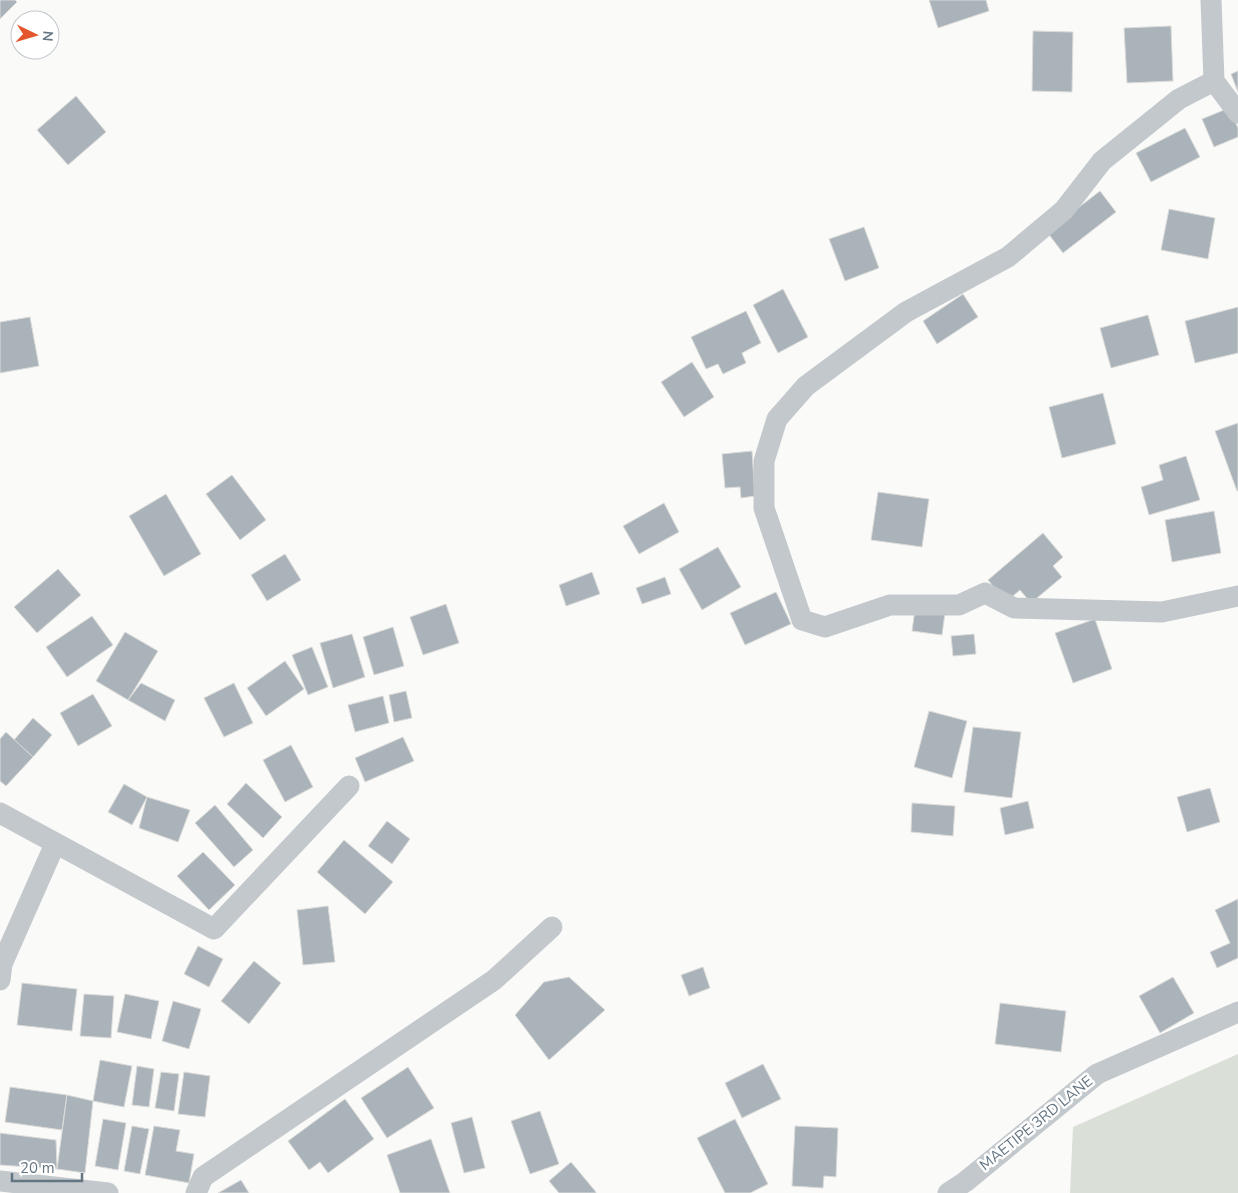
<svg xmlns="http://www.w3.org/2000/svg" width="1238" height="1193" font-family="'Nunito Sans',sans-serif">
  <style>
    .green { fill: #dadfd7 }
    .building { fill: #aab3b9; stroke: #dcdcda }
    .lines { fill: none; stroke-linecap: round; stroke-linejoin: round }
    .street { stroke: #c3c8cc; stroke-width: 21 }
    .labels { text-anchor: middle; stroke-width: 5; stroke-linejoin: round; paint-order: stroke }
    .street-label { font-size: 15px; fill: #657683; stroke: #fff }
  </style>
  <rect width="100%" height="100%" fill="#fafaf8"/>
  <polygon class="green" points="1238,1054 1238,1193 1070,1193 1073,1127"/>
  <g class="building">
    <polygon points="0,0 15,0 17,2 0,19"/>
    <polygon points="929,0 986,0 989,11 938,28"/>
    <polygon points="1171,26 1173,81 1127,83 1124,28"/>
    <polygon points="1033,31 1073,32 1072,92 1032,91"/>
    <polygon points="1238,71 1238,92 1231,74"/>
    <polygon points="76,96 106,132 68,165 37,130"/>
    <polygon points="1229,108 1238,128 1238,137 1214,147 1202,119"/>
    <polygon points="1185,128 1200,157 1151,182 1136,153"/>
    <polygon points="1100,191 1116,212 1063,253 1047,232"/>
    <polygon points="1169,209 1215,218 1208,259 1161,250"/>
    <polygon points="864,227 879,268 845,281 829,239"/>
    <polygon points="783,289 808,337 778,353 753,305"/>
    <polygon points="963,294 978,317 937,344 923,321"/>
    <polygon points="1238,307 1238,353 1195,363 1185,321"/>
    <polygon points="746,311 761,343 742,353 746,363 723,374 718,364 706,369 691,337"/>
    <polygon points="1148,315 1159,355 1111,368 1100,328"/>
    <polygon points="30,317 39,366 0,373 0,322"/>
    <polygon points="692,362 714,397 684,417 661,382"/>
    <polygon points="1103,393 1116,444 1062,458 1049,407"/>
    <polygon points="1238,423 1238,491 1237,491 1215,431"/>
    <polygon points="752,451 755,496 741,498 740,487 725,488 722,454"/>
    <polygon points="1186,456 1200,500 1149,515 1141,487 1163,480 1159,465"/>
    <polygon points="232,475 266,520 240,540 206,494"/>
    <polygon points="878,492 929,499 922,547 871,540"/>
    <polygon points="166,494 201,554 164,576 129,516"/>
    <polygon points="664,503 679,532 639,554 623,526"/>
    <polygon points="1214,511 1221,553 1172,562 1165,520"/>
    <polygon points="1043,533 1063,557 1053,566 1062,577 1031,603 1020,590 1006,602 988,580"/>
    <polygon points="718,547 741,587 702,610 679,569"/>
    <polygon points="285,554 301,580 267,601 251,575"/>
    <polygon points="58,569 81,595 37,633 14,607"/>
    <polygon points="592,572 600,594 566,606 559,585"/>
    <polygon points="665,577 671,594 642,604 636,588"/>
    <polygon points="776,592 791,624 745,645 730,613"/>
    <polygon points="446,604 459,643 423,655 410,617"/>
    <polygon points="915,609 945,613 942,635 912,631"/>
    <polygon points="92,616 113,645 67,677 46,647"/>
    <polygon points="1095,619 1112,669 1073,683 1055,633"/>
    <polygon points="393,627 404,666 374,675 363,637"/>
    <polygon points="125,632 158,651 128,700 96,681"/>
    <polygon points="352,634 365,677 333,688 320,643"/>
    <polygon points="974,634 976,654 953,656 951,636"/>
    <polygon points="312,647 328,687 308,695 292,655"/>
    <polygon points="285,661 304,689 266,716 247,688"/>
    <polygon points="141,683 175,700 165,721 128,700"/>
    <polygon points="234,683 253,723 224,737 204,698"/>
    <polygon points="406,691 412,718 394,722 389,695"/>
    <polygon points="93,694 112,726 78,746 60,713"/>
    <polygon points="383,696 389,723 355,732 348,705"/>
    <polygon points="929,711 967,721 952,778 914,767"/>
    <polygon points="33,718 52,735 33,757 14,740"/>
    <polygon points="973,727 1021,732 1012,798 964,792"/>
    <polygon points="6,732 33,757 6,786 0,781 0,739"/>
    <polygon points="403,737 414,761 365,782 355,758"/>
    <polygon points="291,745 313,787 285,802 263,760"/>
    <polygon points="246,783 282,817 263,838 227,804"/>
    <polygon points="124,784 147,797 132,825 108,812"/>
    <polygon points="1210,788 1220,822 1187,832 1177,797"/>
    <polygon points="147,797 190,810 178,842 139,828"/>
    <polygon points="1028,801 1034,828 1005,835 1000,808"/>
    <polygon points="912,803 955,806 953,836 911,832"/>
    <polygon points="215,805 253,850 234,867 195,823"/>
    <polygon points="387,821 410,839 392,864 368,846"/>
    <polygon points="344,840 393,882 365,914 317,872"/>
    <polygon points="203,852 235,885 209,910 177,876"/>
    <polygon points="1238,899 1238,958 1217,968 1210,952 1230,943 1215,910"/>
    <polygon points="328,906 335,962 303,965 297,910"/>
    <polygon points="198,946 223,959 209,987 184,974"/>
    <polygon points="254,961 281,983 249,1024 221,1001"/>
    <polygon points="703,967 710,988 689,996 681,975"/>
    <polygon points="569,977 605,1010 549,1060 515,1015 544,982"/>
    <polygon points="1173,977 1194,1013 1160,1033 1139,996"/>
    <polygon points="22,983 77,989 72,1031 17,1025"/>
    <polygon points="84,994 114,996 111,1038 80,1036"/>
    <polygon points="125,994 159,1001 151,1039 117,1032"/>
    <polygon points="173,1001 201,1009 189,1049 162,1041"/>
    <polygon points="1000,1003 1066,1011 1061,1052 995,1044"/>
    <polygon points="100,1060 132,1066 124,1107 93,1101"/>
    <polygon points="763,1064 781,1099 742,1118 725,1083"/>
    <polygon points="137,1066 154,1069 149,1107 132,1105"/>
    <polygon points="408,1067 434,1108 387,1138 361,1098"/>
    <polygon points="161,1072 179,1074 174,1111 155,1108"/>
    <polygon points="184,1072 210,1076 205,1117 178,1114"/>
    <polygon points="10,1087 67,1095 62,1130 5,1122"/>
    <polygon points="67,1095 93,1101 85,1173 57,1169"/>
    <polygon points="345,1099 374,1139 328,1173 320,1162 309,1170 288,1141"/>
    <polygon points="540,1111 559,1164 530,1174 511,1121"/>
    <polygon points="472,1117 485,1168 464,1173 451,1123"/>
    <polygon points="103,1119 126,1123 118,1170 95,1166"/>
    <polygon points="735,1119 768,1184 750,1193 725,1193 697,1138"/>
    <polygon points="132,1126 149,1129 140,1174 124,1171"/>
    <polygon points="154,1126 180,1130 176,1151 194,1154 189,1183 145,1175"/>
    <polygon points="795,1126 838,1128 836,1177 824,1176 823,1188 792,1186"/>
    <polygon points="0,1133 56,1140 57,1169 0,1165"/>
    <polygon points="431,1139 450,1193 400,1193 387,1155"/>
    <polygon points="571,1162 596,1192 596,1193 559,1193 549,1181"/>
    <polygon points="241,1180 249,1193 218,1193"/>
  </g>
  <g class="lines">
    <g class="street">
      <polyline points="1211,0 1214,81 1238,113"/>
      <polyline points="1214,81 1179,99 1102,161 1064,210 1008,257 906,312 806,386 777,419 764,461 764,508 802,620 825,627 890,605 959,605 985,593 1014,608 1162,612 1238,596"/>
      <polyline points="0,813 214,929 349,786"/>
      <polyline points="0,980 2,964 55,844"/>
      <polyline points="0,1181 108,1193"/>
      <polyline points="196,1193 203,1177 494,980 552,927"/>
      <polyline points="948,1193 965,1182 1097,1074 1238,1012"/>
    </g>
  </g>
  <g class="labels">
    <g class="street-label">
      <text transform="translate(1036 1123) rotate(-39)" y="5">MAETIPE 3RD LANE</text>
    </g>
  </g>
  <g transform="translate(35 35) rotate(95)"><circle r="24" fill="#ffffff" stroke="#c1c8cd"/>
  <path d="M0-4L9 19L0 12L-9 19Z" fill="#e4572e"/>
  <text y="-8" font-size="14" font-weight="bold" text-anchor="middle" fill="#657683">N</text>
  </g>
  <path d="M12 1173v8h70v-8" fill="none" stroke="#657683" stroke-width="2.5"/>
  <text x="20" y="1173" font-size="15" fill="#657683" stroke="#ffffff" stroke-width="4" paint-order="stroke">20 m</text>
</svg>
